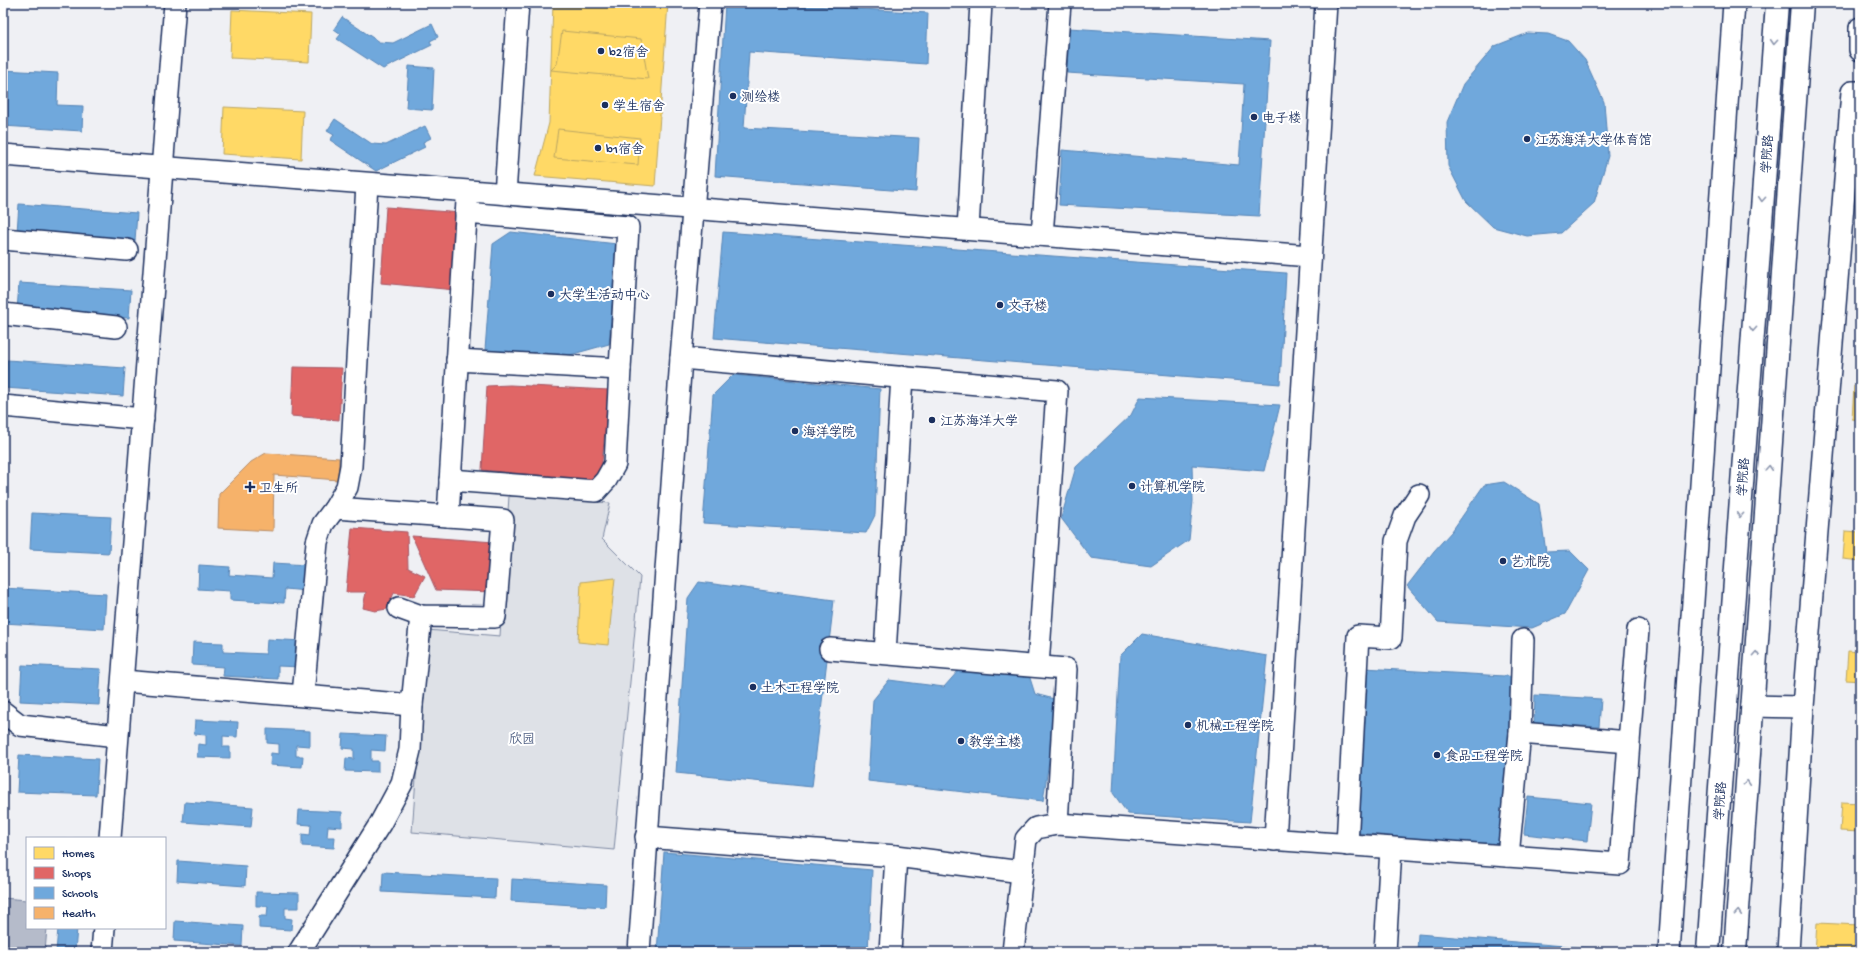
<svg xmlns="http://www.w3.org/2000/svg" width="1863" height="955" font-family="'Gochi Hand','LXGW WenKai TC',sans-serif">
  <style>
    .built { fill: #eff0f4; fill-rule: evenodd }
    .green { fill: #dee1e7; stroke: #7c88a2 }
    .water { fill: #b5bbca; stroke: #77839f }
    .homes { fill: #ffd966; stroke: #bba664 }
    .shops { fill: #e06666; stroke: #a55664 }
    .schools { fill: #6fa8dc; stroke: #5684b6 }
    .health { fill: #f6b26b; stroke: #b48b67 }
    .lines { fill: none; stroke-linecap: round; stroke-linejoin: round }
    .minor-casing { stroke: #1b2f5e; stroke-width: 24 }
    .major-casing { stroke: #1b2f5e; stroke-width: 25 }
    .minor { stroke: #fff; stroke-width: 21 }
    .major { stroke: #fff; stroke-width: 22 }
    .oneway { stroke: #8d97ae }
    .poi-dot { fill: #1b2f5e; stroke: #fff; stroke-width: 1.5 }
    .labels { text-anchor: middle; stroke-width: 4; stroke-linejoin: round; paint-order: stroke }
    .poi-label { font-size: 13px; fill: #1b2f5e; stroke: #fff; text-anchor: start }
    .street-label { font-size: 13px; fill: #1b2f5e; stroke: #fff }
    .park-label { font-size: 13px; fill: #4c5c80; stroke: #fff }
  </style>
  <rect width="100%" height="100%" fill="#fff"/>
  <filter id="ink" filterUnits="userSpaceOnUse"><feTurbulence type="fractalNoise" baseFrequency=".025" numOctaves="2"/><feDisplacementMap in="SourceGraphic" scale="8" xChannelSelector="R" yChannelSelector="G"/><feConvolveMatrix kernelMatrix="1 2 1 2 8 2 1 2 1" color-interpolation-filters="sRGB"/></filter>
  <g filter="url(#ink)">
    <path class="built" d="M 3,3 L 1860,3 L 1860,952 L 3,952 ZM 27,838 L 165,838 L 165,928 L 27,928 Z"/>
    <polygon class="green" points="509,496 526,496 610,503 602,539 640,577 614,850 412,832 427,630 500,636"/>
    <polygon class="water" points="3,898 27,900 27,928 47,928 45,952 3,952"/>
    <g class="homes">
      <polygon points="553,3 668,3 655,186 535,176 549,123"/>
      <polygon points="232,10 311,14 309,62 230,58"/>
      <polygon points="562,31 641,39 648,79 551,70 557,64"/>
      <polygon points="224,107 303,111 301,159 222,154"/>
      <polygon points="558,129 640,138 638,165 554,158"/>
      <polygon points="1854,385 1860,385 1860,420 1852,419"/>
      <polygon points="1845,531 1860,532 1860,561 1843,559"/>
      <polygon points="615,578 608,645 578,642 581,582"/>
      <polygon points="1848,651 1860,652 1860,681 1846,680"/>
      <polygon points="1842,802 1860,803 1860,832 1840,831"/>
      <polygon points="1817,923 1860,925 1860,952 1815,952"/>
    </g>
    <g class="shops">
      <polygon points="386,207 461,213 455,290 381,283"/>
      <polygon points="293,367 342,368 339,420 291,416"/>
      <polygon points="510,385 609,390 600,481 482,470 487,386"/>
      <polygon points="352,528 407,532 408,568 425,576 414,596 394,593 387,609 375,611 363,608 366,592 346,592"/>
      <polygon points="412,536 494,542 493,592 436,590"/>
    </g>
    <g class="schools">
      <polygon points="725,3 764,3 928,13 926,64 749,52 744,128 919,138 916,192 715,176"/>
      <polygon points="342,17 379,42 393,43 432,24 438,37 430,41 432,45 383,69 337,39 341,34 334,29"/>
      <polygon points="1069,28 1270,41 1259,216 1059,205 1062,150 1239,165 1244,84 1067,73"/>
      <polygon points="1528,33 1548,34 1568,41 1585,60 1604,102 1608,156 1594,203 1561,233 1527,236 1493,227 1466,201 1448,166 1447,122 1463,84 1495,46"/>
      <polygon points="409,66 434,68 432,110 406,108"/>
      <polygon points="3,70 58,73 57,105 83,106 82,131 3,126"/>
      <polygon points="335,119 372,144 386,145 425,126 431,138 423,142 425,147 376,171 330,140 334,135 327,131"/>
      <polygon points="19,204 137,213 135,241 17,232"/>
      <polygon points="511,232 617,244 609,344 559,358 485,350 493,244"/>
      <polygon points="723,232 1286,273 1280,384 714,338"/>
      <polygon points="19,283 131,290 129,318 17,311"/>
      <polygon points="7,360 125,368 123,396 4,388"/>
      <polygon points="733,375 880,389 875,515 866,533 703,523 713,395"/>
      <polygon points="1140,397 1280,405 1264,471 1192,465 1193,501 1189,540 1151,566 1091,558 1061,518 1076,467 1131,415"/>
      <polygon points="1504,482 1539,504 1546,552 1570,551 1589,570 1565,614 1532,628 1438,622 1407,586 1434,551 1452,531 1484,485"/>
      <polygon points="32,513 111,517 109,553 30,549"/>
      <polygon points="273,563 308,565 307,591 285,589 284,603 230,600 230,591 198,589 199,565 230,567 229,575 272,578"/>
      <polygon points="699,582 834,600 812,787 676,773 688,598"/>
      <polygon points="3,588 106,594 104,629 3,623"/>
      <polygon points="1142,634 1267,656 1250,822 1128,814 1113,793 1120,656"/>
      <polygon points="267,639 302,641 301,667 278,666 278,679 223,676 224,667 192,665 193,642 223,643 223,652 266,654"/>
      <polygon points="967,661 1028,672 1035,694 1058,700 1043,801 868,781 873,700 889,680 944,687"/>
      <polygon points="22,665 101,669 99,705 20,701"/>
      <polygon points="1364,668 1522,677 1500,847 1359,833"/>
      <polygon points="1535,695 1601,699 1599,727 1534,723"/>
      <polygon points="195,720 238,722 237,737 223,736 223,747 230,747 230,758 197,757 198,744 206,745 206,735 194,734"/>
      <polygon points="267,729 310,731 310,746 296,745 296,756 303,756 302,767 270,765 271,753 279,754 279,744 267,743"/>
      <polygon points="343,734 386,736 385,751 371,750 371,761 378,761 378,772 345,771 346,758 354,759 354,749 342,748"/>
      <polygon points="19,755 98,759 96,795 17,792"/>
      <polygon points="1528,797 1591,803 1587,841 1524,834"/>
      <polygon points="185,802 253,807 251,827 183,822"/>
      <polygon points="299,810 342,812 342,827 328,826 327,837 335,837 334,848 302,846 302,834 310,835 311,825 298,824"/>
      <polygon points="664,852 872,870 868,952 657,952"/>
      <polygon points="178,861 246,866 245,886 177,881"/>
      <polygon points="383,872 496,878 495,898 382,892"/>
      <polygon points="512,879 606,885 605,907 511,901"/>
      <polygon points="256,892 299,893 299,908 285,908 285,918 292,919 291,930 259,928 259,916 267,916 268,906 256,906"/>
      <polygon points="175,921 243,926 242,946 174,941"/>
      <polygon points="58,928 77,928 75,952 56,952"/>
      <polygon points="1418,934 1626,951 1625,952 1417,952"/>
      <polygon points="350,949 394,952 350,952"/>
    </g>
    <polygon class="health" points="266,453 339,458 338,480 274,475 273,531 218,528 219,494 251,462"/>
    <g class="lines">
      <defs>
        <g id="minor">
          <polyline points="1860,28 1860,50"/>
          <polyline points="3,155 1310,256"/>
          <polyline points="505,194 518,3"/>
          <polyline points="968,229 981,3"/>
          <polyline points="1042,235 1060,3"/>
          <polyline points="3,239 127,250"/>
          <polyline points="3,314 116,327"/>
          <polyline points="681,358 1057,391 1038,666"/>
          <polyline points="457,360 620,369 628,227 466,213"/>
          <polyline points="3,406 143,419"/>
          <polyline points="450,480 596,491 606,480 615,464 620,369"/>
          <polyline points="335,508 448,516 467,201"/>
          <polyline points="399,608 421,616 495,617 503,520 448,516"/>
          <polyline points="830,649 1066,669 1057,824"/>
          <polyline points="885,653 902,377"/>
          <polyline points="123,681 412,705 421,616"/>
          <polyline points="303,695 317,542 323,524 335,508 347,487 351,466 367,184"/>
          <polyline points="1752,706 1803,707"/>
          <polyline points="3,712 20,725 117,736"/>
          <polyline points="1520,733 1629,742 1638,630"/>
          <polyline points="646,837 896,856 890,952"/>
          <polyline points="110,838 175,3"/>
          <polyline points="1275,840 1326,3"/>
          <polyline points="1347,845 1358,636 1391,638 1396,541 1405,516 1419,495"/>
          <polyline points="896,856 1022,872"/>
          <polyline points="1508,856 1520,733 1523,640"/>
          <polyline points="102,952 104,928"/>
          <polyline points="299,952 380,824 402,783 410,750 412,705"/>
          <polyline points="639,952 681,358 710,3"/>
          <polyline points="1013,952 1026,839 1036,828 1057,824 1620,864 1629,742"/>
          <polyline points="1385,952 1391,848"/>
          <polyline points="1669,952 1734,3"/>
          <polyline points="1788,952 1803,707 1852,92 1860,92"/>
        </g>
        <g id="major">
          <polyline points="1708,952 1777,3"/>
          <polyline points="1735,952 1802,3"/>
        </g>
      </defs>
      <use href="#minor" class="minor-casing"/>
      <use href="#major" class="major-casing"/>
      <use href="#minor" class="minor"/>
      <use href="#major" class="major"/>
    </g>
    <defs><path id="oneway-chevron" d="M-2-3.5L2.5 0L-2 3.5" fill="none" stroke-width="1.6" stroke-linecap="round" stroke-linejoin="round"/></defs>
    <g class="oneway">
      <use href="#oneway-chevron" transform="translate(1774 42) rotate(94)"/>
      <use href="#oneway-chevron" transform="translate(1762 199) rotate(94)"/>
      <use href="#oneway-chevron" transform="translate(1753 329) rotate(94)"/>
      <use href="#oneway-chevron" transform="translate(1769 468) rotate(-86)"/>
      <use href="#oneway-chevron" transform="translate(1740 515) rotate(94)"/>
      <use href="#oneway-chevron" transform="translate(1756 654) rotate(-86)"/>
      <use href="#oneway-chevron" transform="translate(1747 783) rotate(-86)"/>
      <use href="#oneway-chevron" transform="translate(1738 913) rotate(-86)"/>
    </g>
  </g>
  <g class="poi-dot">
    <circle cx="601" cy="51" r="4"/>
    <circle cx="733" cy="96" r="4"/>
    <circle cx="605" cy="105" r="4"/>
    <circle cx="1254" cy="117" r="4"/>
    <circle cx="1527" cy="139" r="4"/>
    <circle cx="598" cy="148" r="4"/>
    <circle cx="551" cy="294" r="4"/>
    <circle cx="1000" cy="305" r="4"/>
    <circle cx="932" cy="420" r="4"/>
    <circle cx="795" cy="431" r="4"/>
    <circle cx="1132" cy="486" r="4"/>
    <path d="M248 481h4v4h4v4h-4v4h-4v-4h-4v-4h4z"/>
    <circle cx="1503" cy="561" r="4"/>
    <circle cx="753" cy="687" r="4"/>
    <circle cx="1188" cy="725" r="4"/>
    <circle cx="961" cy="741" r="4"/>
    <circle cx="1437" cy="755" r="4"/>
  </g>
  <g class="labels">
    <g class="poi-label">
      <text x="609" y="56">b2宿舍</text>
      <text x="741" y="101">测绘楼</text>
      <text x="613" y="110">学生宿舍</text>
      <text x="1262" y="122">电子楼</text>
      <text x="1535" y="144">江苏海洋大学体育馆</text>
      <text x="606" y="153">b1宿舍</text>
      <text x="559" y="299">大学生活动中心</text>
      <text x="1008" y="310">文予楼</text>
      <text x="940" y="425">江苏海洋大学</text>
      <text x="803" y="436">海洋学院</text>
      <text x="1140" y="491">计算机学院</text>
      <text x="259" y="492">卫生所</text>
      <text x="1511" y="566">艺术院</text>
      <text x="761" y="692">土木工程学院</text>
      <text x="1196" y="730">机械工程学院</text>
      <text x="969" y="746">教学主楼</text>
      <text x="1445" y="760">食品工程学院</text>
    </g>
    <g class="street-label">
      <text transform="translate(1766 154) rotate(-86)" y="5">学院路</text>
      <text transform="translate(1742 477) rotate(-86)" y="5">学院路</text>
      <text transform="translate(1719 801) rotate(-86)" y="5">学院路</text>
    </g>
    <g class="park-label">
      <text x="522" y="743">欣园</text>
    </g>
  </g>
  <rect width="1863" height="955" fill="none" stroke="#fff" stroke-width="16"/>
  <rect x="8" y="8" width="1847" height="939" fill="none" stroke="#1b2f5e" stroke-width="1.5" filter="url(#ink)"/>
  <rect x="26" y="837" width="140" height="92" fill="#ffffff" stroke="#a4acbf"/>
  <rect x="34" y="847" width="20" height="12" fill="#ffd966" stroke="#a4acbf"/>
  <text x="62" y="857" font-size="12" fill="#1b2f5e">Homes</text>
  <rect x="34" y="867" width="20" height="12" fill="#e06666" stroke="#a4acbf"/>
  <text x="62" y="877" font-size="12" fill="#1b2f5e">Shops</text>
  <rect x="34" y="887" width="20" height="12" fill="#6fa8dc" stroke="#a4acbf"/>
  <text x="62" y="897" font-size="12" fill="#1b2f5e">Schools</text>
  <rect x="34" y="907" width="20" height="12" fill="#f6b26b" stroke="#a4acbf"/>
  <text x="62" y="917" font-size="12" fill="#1b2f5e">Health</text>
</svg>
